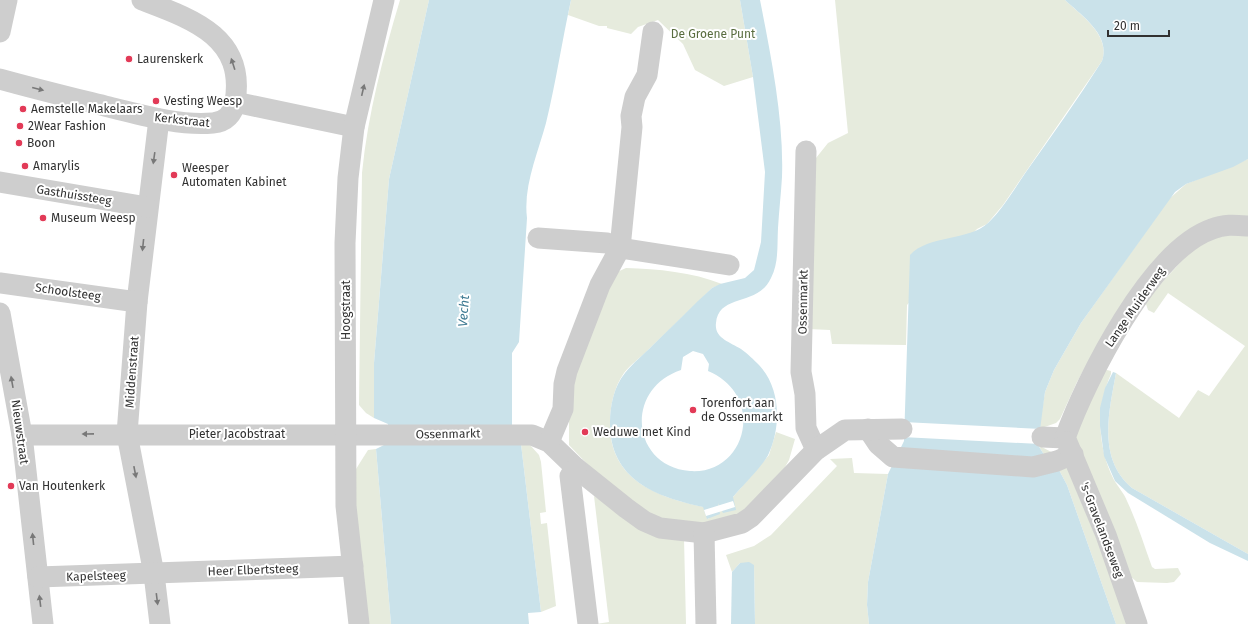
<svg xmlns="http://www.w3.org/2000/svg" width="1248" height="624" font-family="'Fira Sans',sans-serif">
  <style>
    .green { fill: #e6ebdd }
    .water { fill: #cae2ea; fill-rule: evenodd }
    .pier { fill: #fff }
    .lines { fill: none; stroke-linecap: round; stroke-linejoin: round }
    .minor { stroke: #cecece; stroke-width: 21 }
    .oneway { fill: #787878 }
    .poi-dot { fill: #e23a57; stroke: #fff; stroke-width: 1.5 }
    .labels { text-anchor: middle; stroke-width: 4; stroke-linejoin: round; paint-order: stroke }
    .park-label { font-size: 12px; fill: #596d3f; stroke: #fff }
    .poi-label { font-size: 12px; fill: #313131; stroke: #fff; text-anchor: start }
    .street-label { font-size: 12px; fill: #313131; stroke: #fff }
    .water-label { font-size: 13px; font-style: italic; fill: #407b93; stroke: #fff }
  </style>
  <rect width="100%" height="100%" fill="#fff"/>
  <g class="green">
    <path d="M 400,0 L 429,0 L 389,179 L 374,363 L 374,418 L 366,413 L 359,405 L 362,173 C 368,113 383,57 400,0 Z"/>
    <polygon points="571,0 740,0 753,77 724,86 695,70 683,44 658,20 638,27 631,34 607,28 607,26 599,26 568,15"/>
    <path d="M 835,0 L 1065,0 C 1082,16 1111,36 1102,61 L 1003,205 L 987,224 L 977,229 L 907,305 L 906,345 L 832,344 L 830,330 L 808,329 L 816,158 L 828,143 L 848,133 Z"/>
    <polygon points="1248,159 1248,216 1228,217 1100,340 1077,382 1060,419 1056,423 1039,429 1045,392 1054,370 1081,323 1169,199 1186,184"/>
    <path d="M 1248,231 L 1248,554 L 1132,488 C 1097,458 1109,412 1116,373 L 1179,418 L 1198,390 L 1209,396 L 1245,346 L 1168,293 L 1154,313 L 1148,310 L 1145,301 L 1202,239 Z"/>
    <path d="M 626,268 C 658,269 692,272 722,284 L 712,288 L 705,295 C 686,313 667,332 648,350 C 641,357 630,365 624,373 C 614,387 610,406 610,423 C 609,479 656,497 704,507 L 708,519 L 718,503 L 733,497 L 769,455 L 776,432 L 795,439 L 789,460 L 780,476 L 741,513 L 705,524 L 670,522 L 644,513 L 593,470 L 569,445 L 569,387 L 615,273 Z"/>
    <path d="M 1107,370 L 1111,371 L 1111,374 C 1096,408 1097,446 1114,480 C 1118,487 1124,493 1127,501 C 1137,522 1144,545 1152,567 L 1155,569 L 1178,568 L 1181,574 L 1174,582 L 1167,583 L 1137,582 L 1130,576 L 1076,446 L 1075,431 L 1101,371 Z"/>
    <polygon points="521,444 530,445 539,455 541,462 546,512 540,513 541,524 547,523 556,606 541,612"/>
    <polygon points="1038,445 1057,455 1066,465 1132,624 1116,624 1067,485 1059,470 1043,453"/>
    <polygon points="376,449 391,624 366,624 351,477 368,450"/>
    <polygon points="852,458 854,473 888,474 868,582 867,605 869,624 755,624 754,565 740,563 732,572 726,555 754,546 771,535 837,466 830,459"/>
    <polygon points="594,496 635,522 684,538 686,624 596,624 609,622"/>
  </g>
  <g class="water">
    <path d="M 429,0 L 571,0 C 562,41 556,82 546,123 C 538,153 523,186 527,218 L 519,342 L 512,353 L 512,442 L 521,444 L 541,612 L 528,613 L 529,624 L 391,624 L 376,449 L 388,443 L 388,424 L 374,418 L 374,363 L 389,179 Z"/>
    <path d="M 740,0 L 760,0 C 771,56 784,120 782,177 C 781,194 779,211 778,228 C 777,245 779,263 771,278 C 758,307 719,293 716,323 C 714,338 730,342 741,349 C 747,353 754,360 759,365 C 781,388 781,426 769,453 C 765,464 741,487 733,497 L 736,510 L 723,513 L 718,503 L 720,514 L 707,519 L 703,507 C 655,497 609,479 610,422 C 610,406 614,386 625,373 C 633,363 644,354 653,345 C 673,326 692,306 712,288 L 720,284 L 745,278 L 754,270 L 761,242 L 765,172 L 753,77 ZM 693,351 L 703,354 L 709,364 L 708,371 C 767,396 746,475 690,471 C 631,466 624,389 681,370 L 683,357 Z"/>
    <path d="M 1065,0 L 1248,0 L 1248,159 L 1233,167 L 1186,184 L 1175,192 L 1081,323 L 1054,370 L 1045,392 L 1038,445 L 1043,453 L 1059,470 L 1067,485 L 1116,624 L 869,624 L 867,605 L 868,582 L 888,474 L 904,441 L 910,255 C 928,235 969,241 988,223 C 1002,210 1015,188 1026,172 C 1052,135 1078,99 1102,61 C 1111,35 1082,16 1065,0 Z"/>
    <path d="M 1113,372 L 1116,373 C 1109,412 1097,458 1132,488 L 1248,554 L 1248,561 L 1210,543 L 1128,493 L 1115,481 L 1104,456 L 1100,426 L 1100,408 L 1105,388 Z"/>
    <polygon points="749,562 754,565 755,624 731,624 732,572 740,563"/>
  </g>
  <g class="pier">
    <polygon points="903,422 1041,429 1040,444 902,437"/>
    <polygon points="733,501 735,507 706,516 704,510"/>
  </g>
  <g class="lines">
    <g class="minor">
      <polyline points="0,32 7,0"/>
      <path d="M 0,79 C 36,89 73,98 109,107 C 142,115 178,126 213,123 C 226,122 233,114 235,102 C 246,37 192,19 142,0"/>
      <polyline points="235,102 354,127"/>
      <polyline points="159,119 137,302 127,434 154,574 160,624"/>
      <polyline points="806,151 801,372 805,394 806,428 816,450"/>
      <polyline points="0,182 147,207"/>
      <polyline points="538,238 607,243 620,248 729,265"/>
      <polyline points="0,283 137,302"/>
      <polyline points="0,313 22,435 43,624"/>
      <polyline points="868,429 878,444 893,457 1033,467 1057,461 1073,454"/>
      <polyline points="22,435 532,435 549,442 576,468 626,508 644,521 660,528 704,533 742,523 751,517 816,450 845,430 902,429"/>
      <polyline points="1042,437 1065,438"/>
      <path d="M 1065,438 C 1086,379 1151,250 1212,229 C 1224,224 1235,225 1248,226"/>
      <polyline points="549,442 563,409 564,384 567,371 600,285 620,248 632,127 631,116 635,97 647,75 653,32"/>
      <polyline points="1067,442 1106,535 1137,624"/>
      <polyline points="576,468 570,476 588,624"/>
      <polyline points="704,533 706,624"/>
      <polyline points="38,577 353,566"/>
      <polyline points="359,624 346,506 345,243 348,178 354,127 384,0"/>
    </g>
  </g>
  <defs><path id="oneway-solid" d="M-6-.8H1V-3.2L6.5 0L1 3.2V.8H-6Z"/></defs>
  <g class="oneway">
    <use href="#oneway-solid" transform="translate(233 64) rotate(-108)"/>
    <use href="#oneway-solid" transform="translate(38 89) rotate(14)"/>
    <use href="#oneway-solid" transform="translate(363 90) rotate(-77)"/>
    <use href="#oneway-solid" transform="translate(154 158) rotate(98)"/>
    <use href="#oneway-solid" transform="translate(143 245) rotate(96)"/>
    <use href="#oneway-solid" transform="translate(12 382) rotate(-100)"/>
    <use href="#oneway-solid" transform="translate(88 434) rotate(179)"/>
    <use href="#oneway-solid" transform="translate(135 472) rotate(79)"/>
    <use href="#oneway-solid" transform="translate(33 539) rotate(-96)"/>
    <use href="#oneway-solid" transform="translate(157 599) rotate(83)"/>
    <use href="#oneway-solid" transform="translate(40 601) rotate(-97)"/>
  </g>
  <g class="poi-dot">
    <circle cx="129" cy="59" r="4"/>
    <circle cx="156" cy="101" r="4"/>
    <circle cx="23" cy="109" r="4"/>
    <circle cx="20" cy="126" r="4"/>
    <circle cx="19" cy="143" r="4"/>
    <circle cx="25" cy="166" r="4"/>
    <circle cx="174" cy="175" r="4"/>
    <circle cx="43" cy="218" r="4"/>
    <circle cx="693" cy="410" r="4"/>
    <circle cx="585" cy="432" r="4"/>
    <circle cx="11" cy="486" r="4"/>
  </g>
  <g class="labels">
    <g class="park-label">
      <text x="713" y="38">De Groene Punt</text>
    </g>
    <g class="poi-label">
      <text x="137" y="63">Laurenskerk</text>
      <text x="164" y="105">Vesting Weesp</text>
      <text x="31" y="113">Aemstelle Makelaars</text>
      <text x="28" y="130">2Wear Fashion</text>
      <text x="27" y="147">Boon</text>
      <text x="33" y="170">Amarylis</text>
      <text x="182" y="172">Weesper<tspan x="182" dy="14">Automaten Kabinet</tspan></text>
      <text x="51" y="222">Museum Weesp</text>
      <text x="701" y="407">Torenfort aan<tspan x="701" dy="14">de Ossenmarkt</tspan></text>
      <text x="593" y="436">Weduwe met Kind</text>
      <text x="19" y="490">Van Houtenkerk</text>
    </g>
    <g class="street-label">
      <text transform="translate(182 120) rotate(6)" y="4">Kerkstraat</text>
      <text transform="translate(74 195) rotate(9)" y="4">Gasthuissteeg</text>
      <text transform="translate(68 292) rotate(8)" y="4">Schoolsteeg</text>
      <text transform="translate(803 302) rotate(-89)" y="4">Ossenmarkt</text>
      <text transform="translate(1135 307) rotate(-55)" y="4">Lange Muiderweg</text>
      <text transform="translate(346 310) rotate(-90)" y="4">Hoogstraat</text>
      <text transform="translate(132 372) rotate(-86)" y="4">Middenstraat</text>
      <text transform="translate(20 432) rotate(82)" y="4">Nieuwstraat</text>
      <text x="237" y="438">Pieter Jacobstraat</text>
      <text transform="translate(448 434) rotate(-1)" y="4">Ossenmarkt</text>
      <text transform="translate(1102 530) rotate(69)" y="4">'s-Gravelandseweg</text>
      <text transform="translate(253 570) rotate(-2)" y="4">Heer Elbertsteeg</text>
      <text transform="translate(96 576) rotate(-2)" y="4">Kapelsteeg</text>
    </g>
    <g class="water-label">
      <text transform="translate(463 311) rotate(-86)" y="5">Vecht</text>
    </g>
  </g>
  <path d="M1108 30v6h61v-6" fill="none" stroke="#313131" stroke-width="2"/>
  <text x="1114" y="30" font-size="12" fill="#313131" stroke="#ffffff" stroke-width="3" paint-order="stroke">20 m</text>
</svg>
